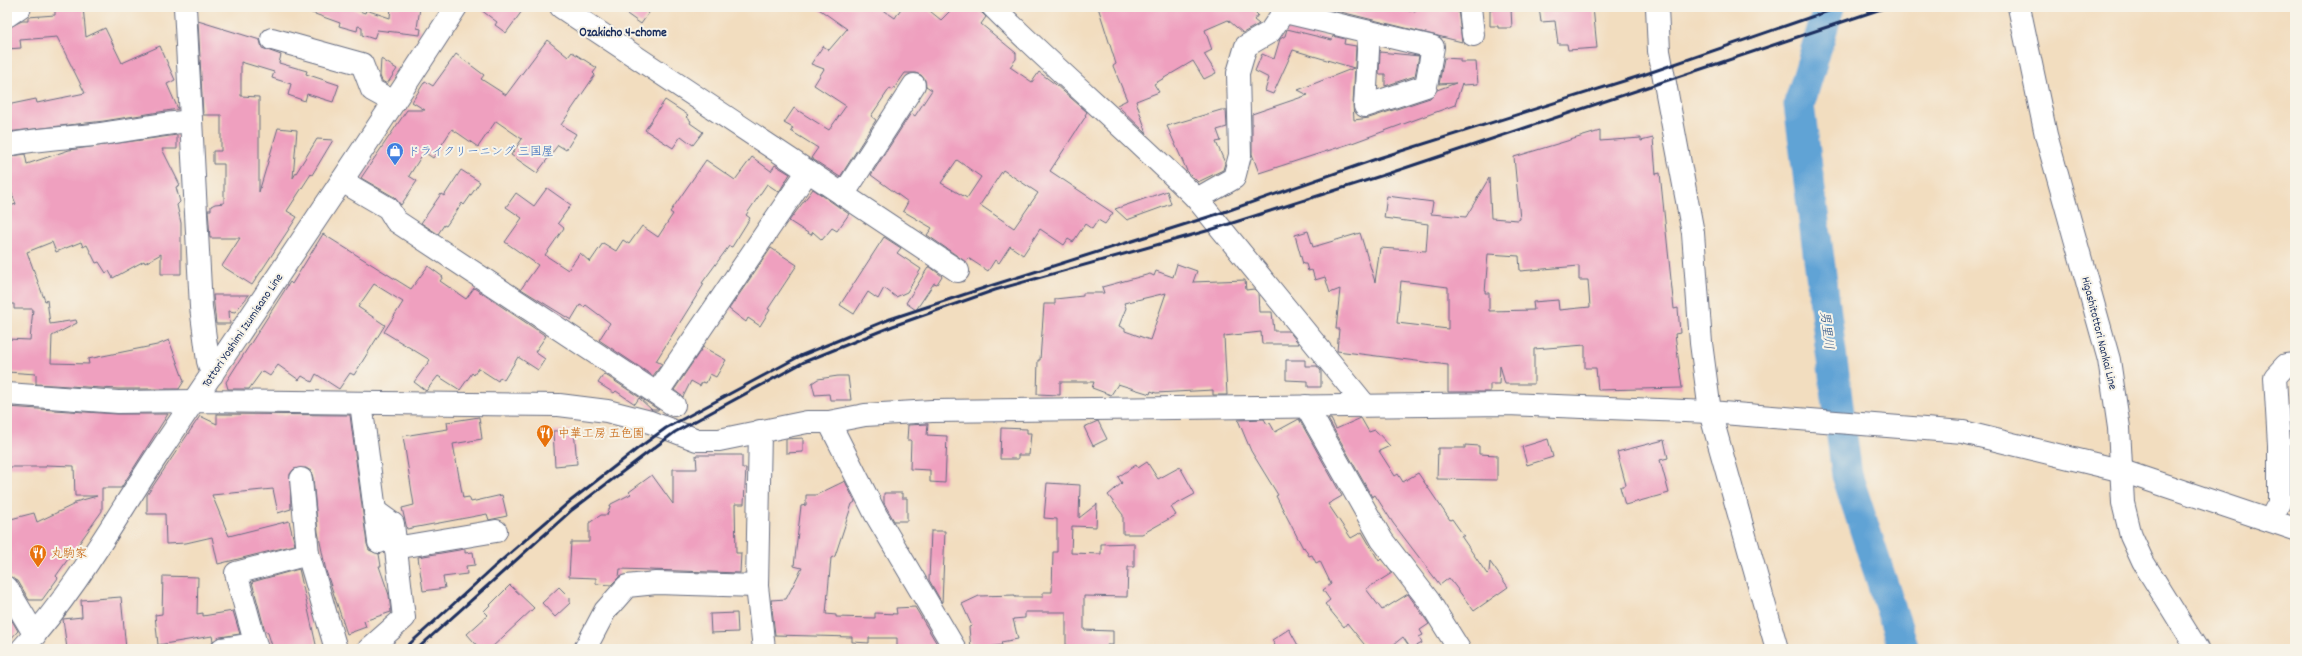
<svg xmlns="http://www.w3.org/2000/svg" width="2302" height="656" font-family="Dekko,'Klee One',sans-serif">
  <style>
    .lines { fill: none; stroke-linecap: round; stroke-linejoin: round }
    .river { stroke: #61a3d5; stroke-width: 31 }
    .building { fill: #efa0bf; fill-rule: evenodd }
    .minor-casing { stroke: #666c80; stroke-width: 24 }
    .major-casing { stroke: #666c80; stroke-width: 24 }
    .minor { stroke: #fff; stroke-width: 22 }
    .major { stroke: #fff; stroke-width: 22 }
    .rail { stroke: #1b2f5e; stroke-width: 3 }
    .labels { text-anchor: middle; stroke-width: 4; stroke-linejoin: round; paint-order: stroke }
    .shop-label { font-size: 12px; fill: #366cbe; stroke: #f7f3e8; text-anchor: start }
    .street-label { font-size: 12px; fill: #1b2f5e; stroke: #f7f3e8 }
    .food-label { font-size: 12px; fill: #c56008; stroke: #f7f3e8; text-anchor: start }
    .neighbourhood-label { font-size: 13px; font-weight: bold; fill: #1b2f5e; stroke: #f7f3e8 }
    .water-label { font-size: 13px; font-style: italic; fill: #345888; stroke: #f7f3e8 }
  </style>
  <rect width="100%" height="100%" fill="#f7f3e8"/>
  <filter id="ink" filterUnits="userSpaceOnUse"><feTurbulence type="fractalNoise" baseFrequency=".025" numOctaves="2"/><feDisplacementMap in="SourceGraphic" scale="8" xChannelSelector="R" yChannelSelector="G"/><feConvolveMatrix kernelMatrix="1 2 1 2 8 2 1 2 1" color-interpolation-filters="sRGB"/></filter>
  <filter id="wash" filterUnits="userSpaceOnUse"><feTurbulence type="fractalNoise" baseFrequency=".012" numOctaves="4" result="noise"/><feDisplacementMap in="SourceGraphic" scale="16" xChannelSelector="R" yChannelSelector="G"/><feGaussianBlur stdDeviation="0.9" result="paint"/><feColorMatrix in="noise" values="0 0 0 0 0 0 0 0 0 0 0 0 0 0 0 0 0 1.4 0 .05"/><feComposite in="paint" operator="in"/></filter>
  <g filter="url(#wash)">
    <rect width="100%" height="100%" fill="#f2ddbf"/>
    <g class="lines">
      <polyline class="river" points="1829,7 1799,105 1847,475 1904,649"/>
    </g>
    <g id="blocks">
      <g class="building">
        <polygon points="55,7 83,7 86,37 105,28 122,63 160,46 175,80 167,84 178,109 104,121 7,132 7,105 36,99 37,103 85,93 57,37 20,40 21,48 7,49 7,28 22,21 28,21 28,17 55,15"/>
        <polygon points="302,7 348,7 365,13 366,10 390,18 391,7 420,8 417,28 421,29 420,35 377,30 374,39 362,35 362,27 358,26 357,31 339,26 340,23 301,9"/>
        <polygon points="477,7 525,7 506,33 495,25 497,22"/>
        <polygon points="617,7 653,7 641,24"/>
        <path d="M 816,7 L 879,7 L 895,18 L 902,7 L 925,7 L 941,20 L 954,7 L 974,7 L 982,13 L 986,17 L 981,24 L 1016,53 L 1016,59 L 1010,67 L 1032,82 L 1039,72 L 1055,84 L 1087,112 L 1085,115 L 1086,116 L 1050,171 L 1113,213 L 1105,224 L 1098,220 L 1092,229 L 1085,224 L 1073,242 L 1068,239 L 1064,245 L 1040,229 L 1023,255 L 1010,246 L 999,263 L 995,260 L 988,271 L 968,258 L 966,262 L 927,235 L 932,228 L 903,211 L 908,202 L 871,175 L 911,113 L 915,116 L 932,90 L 926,86 L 925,80 L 921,75 L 915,73 L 905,73 L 893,90 L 890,88 L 871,116 L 876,120 L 840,177 L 811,158 L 818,148 L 791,131 L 793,128 L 784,123 L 794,108 L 829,130 L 846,106 L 814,85 L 824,69 L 811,64 L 823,46 L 829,50 L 847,29 ZM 957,160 L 981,177 L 967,198 L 941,183 ZM 1003,170 L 1038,193 L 1014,228 L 980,205 Z"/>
        <polygon points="1098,7 1260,7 1260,8 1253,10 1258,15 1254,20 1259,24 1243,33 1228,20 1205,30 1212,50 1204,54 1216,73 1204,79 1193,61 1154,84 1159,92 1136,101 1147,134 1117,105 1127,100 1113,66 1116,64"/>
        <polygon points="1333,7 1391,7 1415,12 1416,7 1454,7 1453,10 1458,10 1462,42 1333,10"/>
        <polygon points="1539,7 1593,7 1597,48 1568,50 1567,44 1558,44 1555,21 1541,22"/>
        <polygon points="1490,9 1511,9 1512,28 1498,28 1498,26 1490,26"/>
        <polygon points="198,21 260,40 262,48 281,55 279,63 307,71 306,74 339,85 333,102 307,94 305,101 288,95 291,84 272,78 274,72 241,62 241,96 259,97 259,192 278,128 297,130 293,178 317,139 333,140 312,175 311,174 287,211 297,217 252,285 222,266 240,238 210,238 208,210 211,210 211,206 215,204 224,203 224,164 213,164 213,151 221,151 221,115 203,115"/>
        <polygon points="1287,29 1332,40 1333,36 1345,39 1344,44 1356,46 1353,105 1354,120 1369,118 1430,98 1437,90 1456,83 1439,84 1444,58 1460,59 1460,62 1476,62 1478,84 1463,85 1462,83 1455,105 1352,143 1259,173 1252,154 1252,114 1308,95 1298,90 1354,68 1293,50 1273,94 1265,91 1269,78 1255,71 1262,54 1274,59 1280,39 1285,36"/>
        <polygon points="547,40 568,57 572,52 597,68 593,73 595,75 561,125 576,134 566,150 558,145 537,173 511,155 522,139 496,121 478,147 452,129 433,158 424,152 409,176 417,181 401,205 394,197 361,178 407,110 425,110 412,102 425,81 433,86 456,54 484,75 481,79 506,95"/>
        <polygon points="1380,52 1419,56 1415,76 1385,86 1385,74 1379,74"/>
        <polygon points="381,59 397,69 387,84 382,81 380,76"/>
        <polygon points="665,100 688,115 686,117 691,121 690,123 703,132 693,145 681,136 673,148 645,130"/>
        <polygon points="1221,110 1226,110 1227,127 1217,130 1221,141 1216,142 1225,163 1223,170 1198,182 1187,171 1167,126"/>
        <path d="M 1600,131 L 1600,141 L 1641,138 L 1641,141 L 1653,138 L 1656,174 L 1660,173 L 1674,309 L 1678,308 L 1680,333 L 1675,334 L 1682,388 L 1598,390 L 1596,368 L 1585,368 L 1585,345 L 1534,349 L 1534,384 L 1505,384 L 1500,365 L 1499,384 L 1490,384 L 1490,392 L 1448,392 L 1448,365 L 1337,351 L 1339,329 L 1336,329 L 1340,289 L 1330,293 L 1325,277 L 1315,280 L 1312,270 L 1308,271 L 1306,264 L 1303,264 L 1295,235 L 1308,231 L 1313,247 L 1360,233 L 1375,282 L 1380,248 L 1426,251 L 1428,224 L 1384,218 L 1387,196 L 1433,202 L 1431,214 L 1466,217 L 1489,178 L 1491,218 L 1518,220 L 1520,219 L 1514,157 ZM 1488,254 L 1519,256 L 1520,271 L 1579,266 L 1579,280 L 1588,280 L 1590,307 L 1559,310 L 1558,300 L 1533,302 L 1534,310 L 1489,311 L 1489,293 L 1485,293 ZM 1401,281 L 1448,287 L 1448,329 L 1397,323 Z"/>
        <polygon points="177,135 177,149 162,149 180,185 176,187 180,202 177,205 181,223 181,274 161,274 161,254 145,263 144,261 113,278 109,271 106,273 99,262 96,263 87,245 83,247 81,242 56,252 52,242 27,252 45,301 47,300 50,324 76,320 77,323 52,336 51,363 89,364 88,359 157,345 169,340 184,381 179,389 118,389 36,384 36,374 7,372 7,339 30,340 33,309 14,309 14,304 9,304 7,296 7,207 16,204 7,182 7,157 25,154 27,164 69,150"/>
        <polygon points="752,157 771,171 775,165 790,174 779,192 767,184 746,215 750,218 732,247 729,246 702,283 704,284 656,361 662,364 653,376 599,340 610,323 586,305 584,307 580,305 571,320 521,289 538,265 505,242 522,218 506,207 516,193 534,206 547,188 571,205 558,223 564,228 545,255 568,270 580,253 590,262 603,243 616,251 623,240 629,244 642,226 658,237 673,214 670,212 706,160 735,180"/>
        <polygon points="461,170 480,182 464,205 462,203 446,226 444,225 438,234 421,223 441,194 444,196"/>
        <polygon points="813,189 849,214 837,231 832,228 822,240 813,232 811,235 789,221"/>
        <polygon points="1167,191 1171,204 1127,220 1115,209"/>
        <polygon points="323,234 411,289 428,266 443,277 440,281 466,299 474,288 546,336 535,352 545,359 538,370 518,357 504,380 500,377 498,381 478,368 474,375 472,373 460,390 438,376 426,391 414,382 430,360 384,332 403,302 374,284 358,307 385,325 354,375 350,373 339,389 316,374 312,382 302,376 299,380 278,365 270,376 262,371 249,389 228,389 226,382 290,282 292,284"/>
        <polygon points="884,237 901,248 897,253 921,269 907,292 896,297 884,288 878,299 868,292 854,314 840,305"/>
        <polygon points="771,248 797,265 768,309 770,310 760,326 748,318 746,322 729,309"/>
        <path d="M 1177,264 L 1197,271 L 1193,282 L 1245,280 L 1246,290 L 1254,289 L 1258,293 L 1259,312 L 1272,312 L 1274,331 L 1289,331 L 1299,344 L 1262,344 L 1261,332 L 1224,336 L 1227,395 L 1213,395 L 1213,390 L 1156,393 L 1151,391 L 1150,394 L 1118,384 L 1111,395 L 1092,388 L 1094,382 L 1060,382 L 1060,395 L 1037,394 L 1038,360 L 1040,360 L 1044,304 L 1055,304 L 1055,299 L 1083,296 L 1083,293 L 1104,293 L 1102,287 L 1150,274 L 1154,276 L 1156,271 L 1173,277 ZM 1166,293 L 1150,340 L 1125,331 L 1125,329 L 1119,326 L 1126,308 L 1124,303 Z"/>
        <polygon points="929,266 942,276 937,284 934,283 916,310 906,303"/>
        <polygon points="213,295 249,295 235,312 229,311 230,324 216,324"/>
        <polygon points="703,347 726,360 716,377 710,374 706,383 702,382 700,386 691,381 683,397 674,390"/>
        <polygon points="1286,360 1305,360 1305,366 1317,366 1321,371 1321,387 1308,387 1308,381 1286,380"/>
        <polygon points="604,374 659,410 652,410 639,398 635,404 616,391 614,393 598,383"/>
        <polygon points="838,376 848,376 851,400 830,400 829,394 815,395 812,383 818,379"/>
        <polygon points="7,407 117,414 168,414 121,488 102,488 102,511 56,576 58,578 42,600 29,600 18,581 7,576 7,520 34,513 37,522 75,504 75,502 97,496 75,496 74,466 46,465 46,467 7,467"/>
        <polygon points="217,414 350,415 367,544 369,550 379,554 381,566 379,566 389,595 391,612 364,621 366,627 347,634 326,571 318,532 313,478 311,471 306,468 294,469 290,474 291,509 278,513 273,489 212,495 229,536 289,521 295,545 218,564 212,537 186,543 166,544 165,514 147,514 147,495 200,416 217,424"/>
        <polygon points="479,417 482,439 453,444 463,498 469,497 471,502 502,495 507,516 489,520 487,514 407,529 402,508 414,505 403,436 448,429 447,422"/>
        <polygon points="1361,418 1369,432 1375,430 1390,446 1379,451 1395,476 1398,474 1403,482 1418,473 1450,520 1452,519 1464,536 1461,536 1487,574 1489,572 1490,562 1508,587 1474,611 1449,578 1440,585 1393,523 1375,495 1372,497 1328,419 1331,419 1336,429"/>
        <polygon points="1264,419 1267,424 1270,423 1275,432 1299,419 1342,496 1328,504 1351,538 1362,532 1379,561 1381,559 1392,573 1366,589 1382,610 1408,594 1429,624 1420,630 1423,635 1419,637 1422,643 1411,649 1403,637 1388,649 1368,649 1347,623 1344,627 1325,604 1330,600 1323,590 1331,584 1320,561 1316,563 1312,555 1309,556 1304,547 1303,548 1276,496 1278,495 1251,451 1238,420"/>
        <polygon points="1098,421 1107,439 1093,446 1084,427"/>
        <polygon points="928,424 927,435 947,436 945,483 930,482 930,470 910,469 911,440 907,440 908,425"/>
        <polygon points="1001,428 1027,429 1027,433 1031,433 1029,455 1018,455 1018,459 1000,459"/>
        <polygon points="574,430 577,464 555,466 553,431"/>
        <polygon points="803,438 803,452 786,453 786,439"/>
        <polygon points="1548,439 1553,457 1527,465 1522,447"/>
        <polygon points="1664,440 1668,458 1660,460 1669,493 1625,505 1620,487 1626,485 1617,452"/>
        <polygon points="1465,445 1479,446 1479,454 1497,455 1497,480 1437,479 1438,448 1465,448"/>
        <polygon points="696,455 742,455 742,468 746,468 744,504 735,504 736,553 741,553 740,573 620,569 619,577 611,585 596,584 596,578 569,577 571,542 589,542 589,523 601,515 607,515 611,504 631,494 629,492 652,475 673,504 673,469 697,469"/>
        <polygon points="1147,462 1158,479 1180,467 1195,494 1171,507 1176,515 1142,534 1123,534 1123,515 1108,495 1122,483 1118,477 1136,465 1138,468"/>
        <polygon points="845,481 855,502 852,504 835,556 831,558 826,614 836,615 836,617 875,618 875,613 897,614 896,608 915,607 940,649 897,649 897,638 869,638 869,643 852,642 852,637 775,635 771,600 786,599 802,568 794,566 801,506 806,505 806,495 816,495"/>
        <polygon points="1047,483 1080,485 1079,518 1097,504 1096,527 1072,526 1071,553 1101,554 1101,544 1134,543 1134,567 1128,567 1127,597 1084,596 1084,630 1113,631 1113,645 1107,645 1107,649 1066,649 1066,612 1025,612 1025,618 1013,619 1018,639 1001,642 1002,645 989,647 989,649 971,649 969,627 972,626 962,604 979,596 1015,595 1015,597 1043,597 1043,592 1052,592 1053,552 1057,552 1057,519 1044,518"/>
        <polygon points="884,493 902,493 902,498 907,498 907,521 894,521 884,503"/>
        <polygon points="931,531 945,531 942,603 929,580"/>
        <polygon points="465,549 465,553 473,552 475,565 466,566 467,574 443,577 445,588 423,591 418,557"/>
        <polygon points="299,569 317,649 273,649 268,633 265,631 252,582"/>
        <polygon points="163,576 198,577 197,614 203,613 203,616 233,611 240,634 220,637 213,641 212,636 158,645 155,615 162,614"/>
        <polygon points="510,585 534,608 490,649 480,649 467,634 488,615 484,611"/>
        <polygon points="559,587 570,598 570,603 555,617 542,603"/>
        <polygon points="121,597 126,649 67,649 63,619 82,617 81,600"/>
        <polygon points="7,612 18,631 7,643"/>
        <polygon points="737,613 738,632 711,633 710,614"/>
        <polygon points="1289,629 1300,649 1277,649 1272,640"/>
      </g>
    </g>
  </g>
  <g filter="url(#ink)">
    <use href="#blocks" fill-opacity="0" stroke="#666c80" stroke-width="1"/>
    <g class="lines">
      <defs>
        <g id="minor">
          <polyline points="185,7 201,307 208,361 212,375"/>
          <polyline points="561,7 958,271"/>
          <path d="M 993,7 C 1059,73 1131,133 1197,199 L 1365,405"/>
          <polyline points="1470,7 1473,35"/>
          <polyline points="1657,7 1659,51 1693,233 1701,343 1710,412 1777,649"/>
          <polyline points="1285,12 1433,47 1426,86 1365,106 1369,32"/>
          <polyline points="7,16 20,7"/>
          <polyline points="272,39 362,64 372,90 394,102"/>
          <path d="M 7,145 C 35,139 64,138 93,135 C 126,131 158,124 191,121"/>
          <polyline points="342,181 388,208 396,221 674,405"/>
          <polyline points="843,195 914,85"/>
          <polyline points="1197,199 1234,178 1240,155 1238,73 1246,46 1270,32 1287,7"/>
          <polyline points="657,393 808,171"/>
          <polyline points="7,394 118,402 195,401 559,405 607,411 650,422 697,440 719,440 807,422 829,422 865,415 932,411 1507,404 1710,412 1963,432 2119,470 2295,529"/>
          <polyline points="361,403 379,542"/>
          <polyline points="1306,406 1382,540 1429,601 1459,649"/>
          <polyline points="829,422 876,515 955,649"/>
          <polyline points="760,431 757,586 764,649"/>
          <polyline points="301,479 308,554 336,649"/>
          <polyline points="2270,520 2279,503 2279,445 2275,377 2286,365 2295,364"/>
          <polyline points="395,548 496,531"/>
          <polyline points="7,588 35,635"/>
          <polyline points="222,649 255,644"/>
          <polyline points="257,649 236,573 308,554"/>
          <polyline points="369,649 404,618 393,524 375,511"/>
          <polyline points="585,649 605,611 627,586 656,583 757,586"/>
        </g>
        <g id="major">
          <polyline points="2019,7 2046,135 2109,360 2119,428 2123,503 2131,536 2143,562 2197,649"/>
          <path d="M 22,649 C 76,590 114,520 158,454 C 258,305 359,158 456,7"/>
        </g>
      </defs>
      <use href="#minor" class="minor-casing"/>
      <use href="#major" class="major-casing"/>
      <use href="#minor" class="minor"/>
      <use href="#major" class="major"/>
      <g class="rail">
        <polyline points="404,649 494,567 568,503 637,449 666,428 800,356 890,319 993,285 1224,212 1379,158 1643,75 1840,7"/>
        <polyline points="417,649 572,510 675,432 804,362 893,326 995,290 1210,230 1387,174 1887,7"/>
      </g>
    </g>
  </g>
  <defs>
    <symbol id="shop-pin" viewBox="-11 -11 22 30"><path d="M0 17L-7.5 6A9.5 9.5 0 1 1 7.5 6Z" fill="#3f7fe0" stroke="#f7f3e8"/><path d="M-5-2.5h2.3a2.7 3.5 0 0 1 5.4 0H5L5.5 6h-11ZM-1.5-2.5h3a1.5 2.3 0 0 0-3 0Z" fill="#fff"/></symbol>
    <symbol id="restaurant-pin" viewBox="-11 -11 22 30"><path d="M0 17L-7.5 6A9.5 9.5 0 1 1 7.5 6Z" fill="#e8710a" stroke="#f7f3e8"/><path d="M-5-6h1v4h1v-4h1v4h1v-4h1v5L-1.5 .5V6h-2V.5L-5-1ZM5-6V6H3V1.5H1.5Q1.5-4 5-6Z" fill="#fff"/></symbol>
  </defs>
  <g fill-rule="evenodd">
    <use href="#shop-pin" x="385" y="141" width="20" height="27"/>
    <use href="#restaurant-pin" x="535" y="423" width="20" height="27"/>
    <use href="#restaurant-pin" x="28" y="543" width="20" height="27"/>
  </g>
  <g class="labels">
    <g class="shop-label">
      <text x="408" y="155">ドライクリーニング 三国屋</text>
    </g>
    <g class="street-label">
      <text transform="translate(242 330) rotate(-56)" y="4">Tottori Yoshimi Izumisano Line</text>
      <text transform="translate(2100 333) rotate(76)" y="4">Higashitottori Nankai Line</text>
    </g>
    <g class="food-label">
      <text x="558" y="437">中華工房 五色園</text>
      <text x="51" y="557">丸駒家</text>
    </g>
    <g class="neighbourhood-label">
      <text x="623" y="36">Ozakicho 4-chome</text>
    </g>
    <g class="water-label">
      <text transform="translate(1828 330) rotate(83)" y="5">男里川</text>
    </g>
  </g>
  <rect width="2302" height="656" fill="none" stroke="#f7f3e8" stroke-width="24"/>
</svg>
